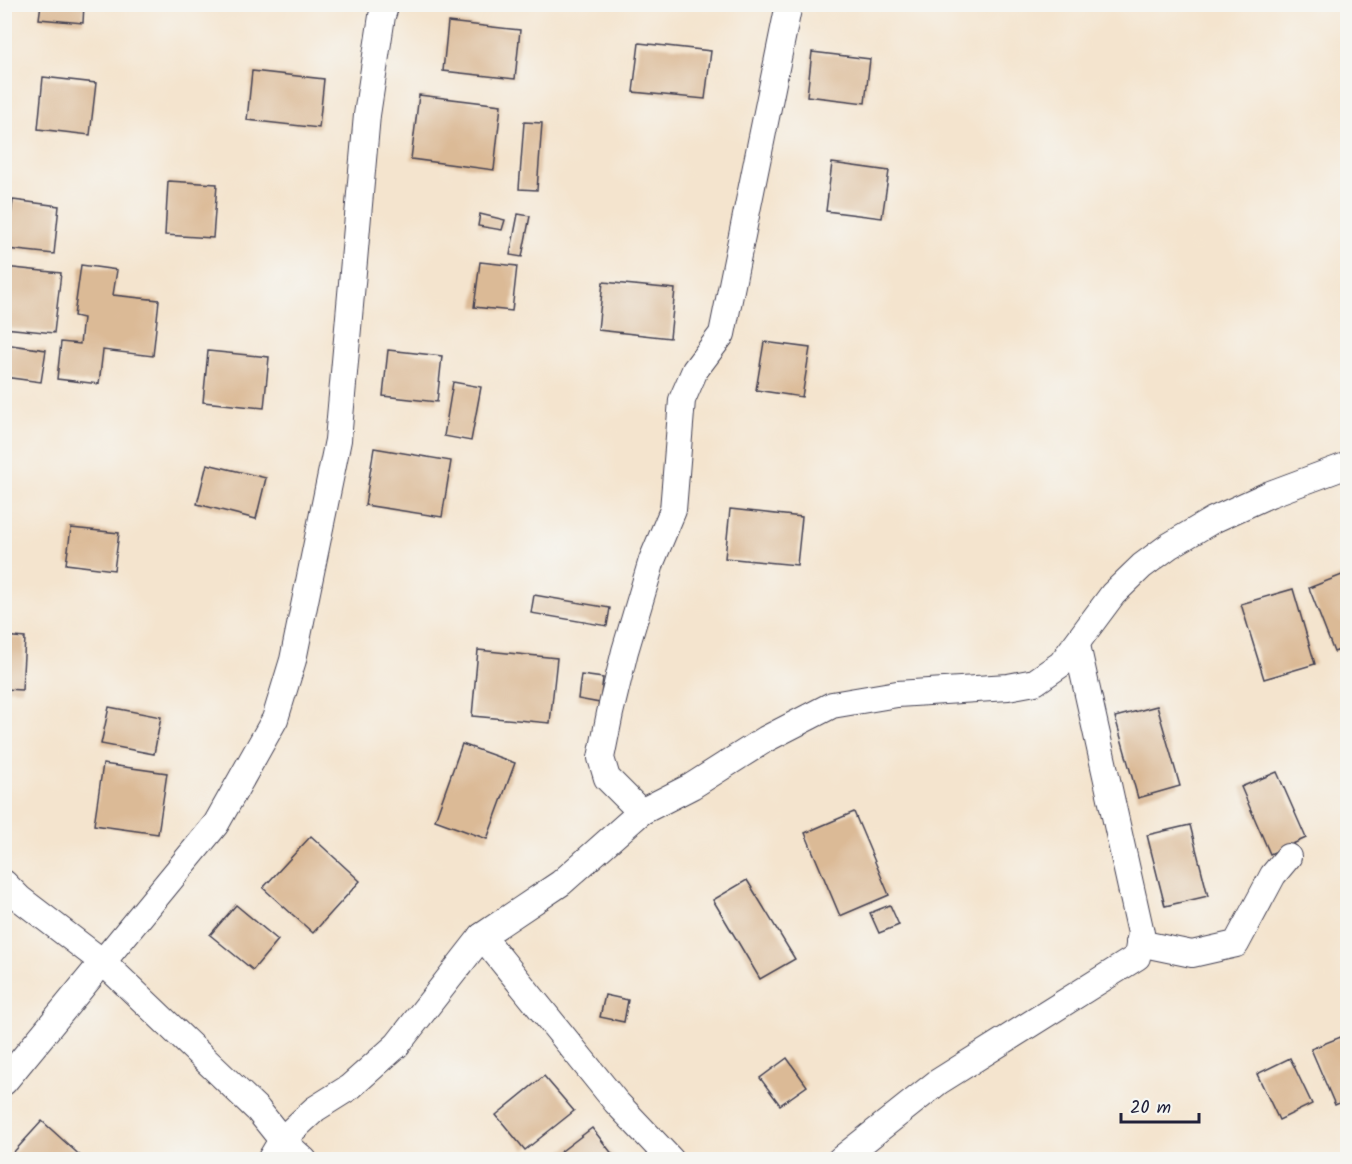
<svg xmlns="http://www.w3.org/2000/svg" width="1352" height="1164" font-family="Kalam,sans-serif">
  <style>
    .building { fill: #dbba96 }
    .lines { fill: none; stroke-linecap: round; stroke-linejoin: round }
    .street-casing { stroke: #423f51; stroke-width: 28 }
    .street { stroke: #fff; stroke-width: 26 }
  </style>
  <rect width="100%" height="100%" fill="#f6f6f2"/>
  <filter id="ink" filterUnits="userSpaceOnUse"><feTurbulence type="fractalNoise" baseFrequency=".0167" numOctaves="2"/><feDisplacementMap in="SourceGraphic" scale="12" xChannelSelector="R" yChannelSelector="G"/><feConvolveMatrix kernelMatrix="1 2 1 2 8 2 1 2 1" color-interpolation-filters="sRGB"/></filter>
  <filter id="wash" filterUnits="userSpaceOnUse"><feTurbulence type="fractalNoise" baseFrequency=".008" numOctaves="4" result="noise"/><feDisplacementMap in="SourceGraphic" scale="24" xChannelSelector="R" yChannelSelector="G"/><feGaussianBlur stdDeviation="1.35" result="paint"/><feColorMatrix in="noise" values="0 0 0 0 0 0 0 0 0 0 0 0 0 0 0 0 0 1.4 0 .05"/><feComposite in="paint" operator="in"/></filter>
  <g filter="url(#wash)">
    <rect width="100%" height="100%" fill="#f4e4ce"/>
    <g id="blocks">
      <g class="building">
        <polygon points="41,4 84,4 83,23 39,19"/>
        <polygon points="448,22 520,30 515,79 443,71"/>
        <polygon points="639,43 711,51 705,99 633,92"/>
        <polygon points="812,52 870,59 865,103 807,96"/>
        <polygon points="252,71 324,79 319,128 247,120"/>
        <polygon points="43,77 96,83 90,135 38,129"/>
        <polygon points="419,95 501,105 494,170 411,159"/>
        <polygon points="524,122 542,123 537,190 519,189"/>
        <polygon points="832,163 889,171 882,218 826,211"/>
        <polygon points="168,181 217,184 213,238 165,235"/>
        <polygon points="13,200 59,206 54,254 7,249"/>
        <polygon points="480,214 505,220 502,230 478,226"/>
        <polygon points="518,214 530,216 522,257 510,255"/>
        <polygon points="480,262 517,266 512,311 474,307"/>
        <polygon points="81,265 117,270 113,295 159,300 153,356 103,350 99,384 57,379 61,342 80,344 83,318 74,316"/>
        <polygon points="4,267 61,273 54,333 4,328"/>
        <polygon points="603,282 675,289 670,338 598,330"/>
        <polygon points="764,342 810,348 802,397 756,390"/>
        <polygon points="4,344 46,350 41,382 4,377"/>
        <polygon points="388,350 442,356 437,402 383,396"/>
        <polygon points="208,351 269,357 264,408 203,402"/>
        <polygon points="453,382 481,387 471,441 444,436"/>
        <polygon points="374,448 451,461 442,517 365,505"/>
        <polygon points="207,464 266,478 256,519 197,504"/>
        <polygon points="730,509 802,517 797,565 725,558"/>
        <polygon points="71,528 119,533 114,570 66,564"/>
        <polygon points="1347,573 1348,647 1334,652 1309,588"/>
        <polygon points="1293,589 1315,664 1264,679 1241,604"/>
        <polygon points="534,595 610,608 607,626 531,613"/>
        <polygon points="4,636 25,638 22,690 4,689"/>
        <polygon points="478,650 557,658 550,723 472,716"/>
        <polygon points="581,675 603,678 600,703 578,699"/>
        <polygon points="1157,706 1180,786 1138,798 1115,717"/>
        <polygon points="109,707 161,717 154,754 101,744"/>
        <polygon points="462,744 515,763 487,839 435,820"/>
        <polygon points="103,764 167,773 158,834 94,825"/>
        <polygon points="1277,772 1306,838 1270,854 1241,787"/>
        <polygon points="854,812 889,895 840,916 805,833"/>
        <polygon points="1190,825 1208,896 1165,906 1147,835"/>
        <polygon points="311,836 360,881 313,933 263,888"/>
        <polygon points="747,880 795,959 760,979 713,900"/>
        <polygon points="236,905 278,940 253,970 210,935"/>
        <polygon points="890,905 899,925 879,933 870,913"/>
        <polygon points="605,995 628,1000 624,1022 600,1017"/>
        <polygon points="1348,1034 1348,1099 1335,1105 1311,1049"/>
        <polygon points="787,1058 807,1086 780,1105 760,1078"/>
        <polygon points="1290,1058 1312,1104 1279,1120 1257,1074"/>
        <polygon points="544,1076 574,1111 525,1150 496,1115"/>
        <polygon points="42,1121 85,1160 18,1160 12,1154"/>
        <polygon points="592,1128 617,1160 550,1160"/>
      </g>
    </g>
  </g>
  <g filter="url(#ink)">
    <use href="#blocks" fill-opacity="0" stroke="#423f51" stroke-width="1.5"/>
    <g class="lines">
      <defs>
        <g id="street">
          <polyline points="641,812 607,778 601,758 610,713 625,651 652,560 673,510 682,400 695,370 722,334 789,4"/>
          <polyline points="4,883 19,898 104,963 258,1110 282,1140 315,1109 350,1087 397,1045 482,936 561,883 641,812 692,786 766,739 832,705 897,694 1008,687 1035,682 1061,664 1113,594 1142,566 1169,546 1213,520 1270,494 1348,465"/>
          <polyline points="482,936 616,1102 671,1160"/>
          <polyline points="1139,943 1192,954 1236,944 1273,875 1288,857"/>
          <polyline points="4,1082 216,824 275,719 293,660 338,440 367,115 382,16 386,4"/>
          <polyline points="270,1160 282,1140 304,1160"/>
          <polyline points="840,1160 938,1082 1137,957 1141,933 1077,645"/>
        </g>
      </defs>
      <use href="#street" class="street-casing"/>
      <use href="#street" class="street"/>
    </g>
  </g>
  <rect width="1352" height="1164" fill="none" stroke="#f6f6f2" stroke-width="24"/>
  <path d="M1121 1113v9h78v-9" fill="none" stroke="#22223b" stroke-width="3"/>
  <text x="1130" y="1113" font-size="18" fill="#22223b" stroke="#f6f6f2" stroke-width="4.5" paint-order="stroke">20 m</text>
</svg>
